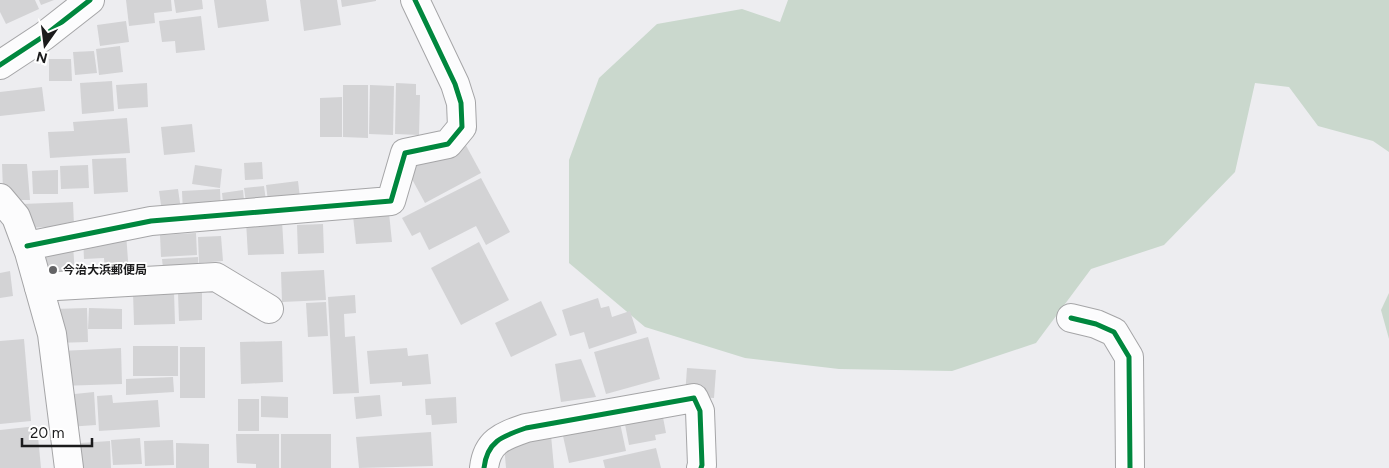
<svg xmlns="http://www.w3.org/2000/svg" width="1389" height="468" font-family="Figtree,'Noto Sans JP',sans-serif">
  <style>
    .green { fill: #cad8cd }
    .building { fill: #d3d3d5 }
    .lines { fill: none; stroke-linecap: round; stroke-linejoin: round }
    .minor-casing { stroke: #a5a5a7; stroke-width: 30 }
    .minor { stroke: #fcfcfd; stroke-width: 28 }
    .cycleway-casing { stroke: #fff; stroke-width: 8 }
    .cycleway { stroke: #00873e; stroke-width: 5 }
    .poi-dot { fill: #646466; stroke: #fff; stroke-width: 2 }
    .labels { text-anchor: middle; stroke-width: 4; stroke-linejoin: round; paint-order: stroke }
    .poi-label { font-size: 12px; font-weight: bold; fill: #1b1b1c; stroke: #fff; text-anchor: start }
  </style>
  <rect width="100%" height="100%" fill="#ededf0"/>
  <g class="green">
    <polygon points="788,0 1389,0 1389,152 1373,141 1318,126 1289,87 1255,83 1235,172 1164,245 1091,269 1036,343 952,371 839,369 745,358 645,327 569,263 569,160 599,78 657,24 742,9 780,22"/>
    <polygon points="1389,293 1389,339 1381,310"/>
  </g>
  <g class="building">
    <polygon points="0,0 35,0 39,9 6,24 0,12"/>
    <polygon points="39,0 54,0 41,5"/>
    <polygon points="126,0 171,0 172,11 154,13 155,23 129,26"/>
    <polygon points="174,0 202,0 203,9 176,13"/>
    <polygon points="214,0 266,0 269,21 218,28"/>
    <polygon points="300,0 337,0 341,25 304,31"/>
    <polygon points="341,0 376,0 376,1 342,7"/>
    <polygon points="201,16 205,50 176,53 175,41 162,42 159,21"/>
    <polygon points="126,21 129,42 100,46 97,25"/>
    <polygon points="120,46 123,72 99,75 96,49"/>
    <polygon points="94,51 97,73 75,75 73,52"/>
    <polygon points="49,59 71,59 72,81 49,81"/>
    <polygon points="112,81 114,111 82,114 80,83"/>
    <polygon points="147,83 148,107 118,109 116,85"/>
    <polygon points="396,83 416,84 416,95 420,95 419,135 395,134"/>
    <polygon points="343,85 368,85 368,138 343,137"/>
    <polygon points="370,85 394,86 393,135 369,134"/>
    <polygon points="42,87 45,111 0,116 0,92"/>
    <polygon points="342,97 342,137 320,137 320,98"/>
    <polygon points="127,118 130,153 50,158 48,132 74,131 73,122"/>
    <polygon points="192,124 195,152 164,155 161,127"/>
    <polygon points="463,140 481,173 425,203 407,170"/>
    <polygon points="126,158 128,192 94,194 92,159"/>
    <polygon points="262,162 263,179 245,180 244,163"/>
    <polygon points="2,164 27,164 30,200 9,200 3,190"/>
    <polygon points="88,165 89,188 61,189 60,166"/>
    <polygon points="195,165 222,169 220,188 192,184"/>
    <polygon points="58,170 58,194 33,194 32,171"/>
    <polygon points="481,178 510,232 486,245 476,226 429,250 420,232 412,236 402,218"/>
    <polygon points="298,181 301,206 269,209 266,185"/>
    <polygon points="264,186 267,209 247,210 244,188"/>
    <polygon points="178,189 181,210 162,212 159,191"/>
    <polygon points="220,189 221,212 183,214 182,191"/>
    <polygon points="243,190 245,210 224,212 222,193"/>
    <polygon points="73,202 74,226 23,228 22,204"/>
    <polygon points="389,213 392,242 356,244 353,216"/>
    <polygon points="282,221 284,254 248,255 246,222"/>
    <polygon points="323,224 324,253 298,254 297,225"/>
    <polygon points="126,233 129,274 105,275 104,258 84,259 83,237"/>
    <polygon points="196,233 197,255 161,257 160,235"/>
    <polygon points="221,236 223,261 199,263 198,237"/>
    <polygon points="479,242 509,300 461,325 431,268"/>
    <polygon points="73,244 75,277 40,279 37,246"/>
    <polygon points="198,257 199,276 164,278 162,259"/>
    <polygon points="324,270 326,300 282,302 281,272"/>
    <polygon points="10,271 13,296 0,298 0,273"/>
    <polygon points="174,292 175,324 134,325 133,293"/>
    <polygon points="202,292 202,320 179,321 178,293"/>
    <polygon points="355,295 356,313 344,314 345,337 355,336 359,393 333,394 328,297"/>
    <polygon points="598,298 601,308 609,306 612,317 630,311 637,333 589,349 584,332 570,336 562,310"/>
    <polygon points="541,301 557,335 511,357 495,323"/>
    <polygon points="326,302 328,336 308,337 306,303"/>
    <polygon points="87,308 88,342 55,343 54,309"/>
    <polygon points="89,308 122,309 122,329 88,329"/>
    <polygon points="648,337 660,379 606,394 594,352"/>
    <polygon points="24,339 31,421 0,424 0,341"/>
    <polygon points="282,341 283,382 241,384 240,342"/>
    <rect x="133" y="346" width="45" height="30"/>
    <rect x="180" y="347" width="25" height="51"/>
    <polygon points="121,348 122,384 59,386 61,351"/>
    <polygon points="407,348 408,356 428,354 431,384 402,386 402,382 370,384 367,351"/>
    <polygon points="581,359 596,397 561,402 555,364"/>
    <polygon points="687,368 716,370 714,398 685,396"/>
    <polygon points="173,377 174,392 126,395 126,379"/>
    <polygon points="94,392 96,425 67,427 65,395"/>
    <polygon points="112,395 113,403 158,400 160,427 99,431 97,396"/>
    <polygon points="380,395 382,416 356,419 354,397"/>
    <polygon points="261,396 288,397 288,418 261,417"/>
    <polygon points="456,397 457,423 432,425 431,415 426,415 425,399"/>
    <rect x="238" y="399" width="21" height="32"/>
    <polygon points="661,407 666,433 655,435 656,440 629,445 623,414"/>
    <polygon points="620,423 626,451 569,463 563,436"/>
    <polygon points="37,426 41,468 0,468 0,430"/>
    <polygon points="431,432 433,466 359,468 356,437"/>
    <polygon points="236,434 279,434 279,468 256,468 256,464 237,463"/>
    <rect x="281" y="434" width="50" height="34"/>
    <polygon points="551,435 554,468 506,468 504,444"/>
    <polygon points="70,436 79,436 80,443 110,441 111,468 71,468"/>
    <polygon points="140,438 142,464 113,465 111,440"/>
    <polygon points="173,440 174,465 145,466 144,441"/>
    <polygon points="176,443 209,444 209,468 176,468"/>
    <polygon points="656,448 661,468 605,468 603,460"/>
  </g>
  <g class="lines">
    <defs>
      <g id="minor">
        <polyline points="0,65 44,36 90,0"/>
        <polyline points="0,198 16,217 29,252 52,334 69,468"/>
        <polyline points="27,246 151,221 391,201 405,153 448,144 462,127 461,103 455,84 415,0"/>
        <polyline points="39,287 216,277 269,309"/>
        <polyline points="1071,318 1096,324 1114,332 1129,357 1130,468"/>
        <path d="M 484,468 C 487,441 503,436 526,428 L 694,398 L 700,411 L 702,465 L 701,468"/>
      </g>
    </defs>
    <use href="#minor" class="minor-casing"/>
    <use href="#minor" class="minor"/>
    <defs>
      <g id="cycleway">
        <polyline points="0,65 44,36 90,0"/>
        <polyline points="27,246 151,221 391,201 405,153 448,144 462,127 461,103 455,84 415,0"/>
        <polyline points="1071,318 1096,324 1114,332 1129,357 1130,468"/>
        <path d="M 484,468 C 487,441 503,436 526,428 L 694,398 L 700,411 L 702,465 L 701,468"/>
      </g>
    </defs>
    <use href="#cycleway" class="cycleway-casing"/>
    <use href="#cycleway" class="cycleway"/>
  </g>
  <circle class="poi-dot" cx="53" cy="270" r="5"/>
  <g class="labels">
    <g class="poi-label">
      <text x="63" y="274">今治大浜郵便局</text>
    </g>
  </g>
  <g transform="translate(45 45) rotate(194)" stroke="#ffffff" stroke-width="4" paint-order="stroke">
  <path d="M0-4L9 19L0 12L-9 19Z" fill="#1b1b1c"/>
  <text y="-8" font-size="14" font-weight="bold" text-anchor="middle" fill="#1b1b1c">N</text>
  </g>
  <path d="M22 438v8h70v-8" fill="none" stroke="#1b1b1c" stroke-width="2.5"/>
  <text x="30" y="438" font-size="15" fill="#1b1b1c" stroke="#ffffff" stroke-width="4" paint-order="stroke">20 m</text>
</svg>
